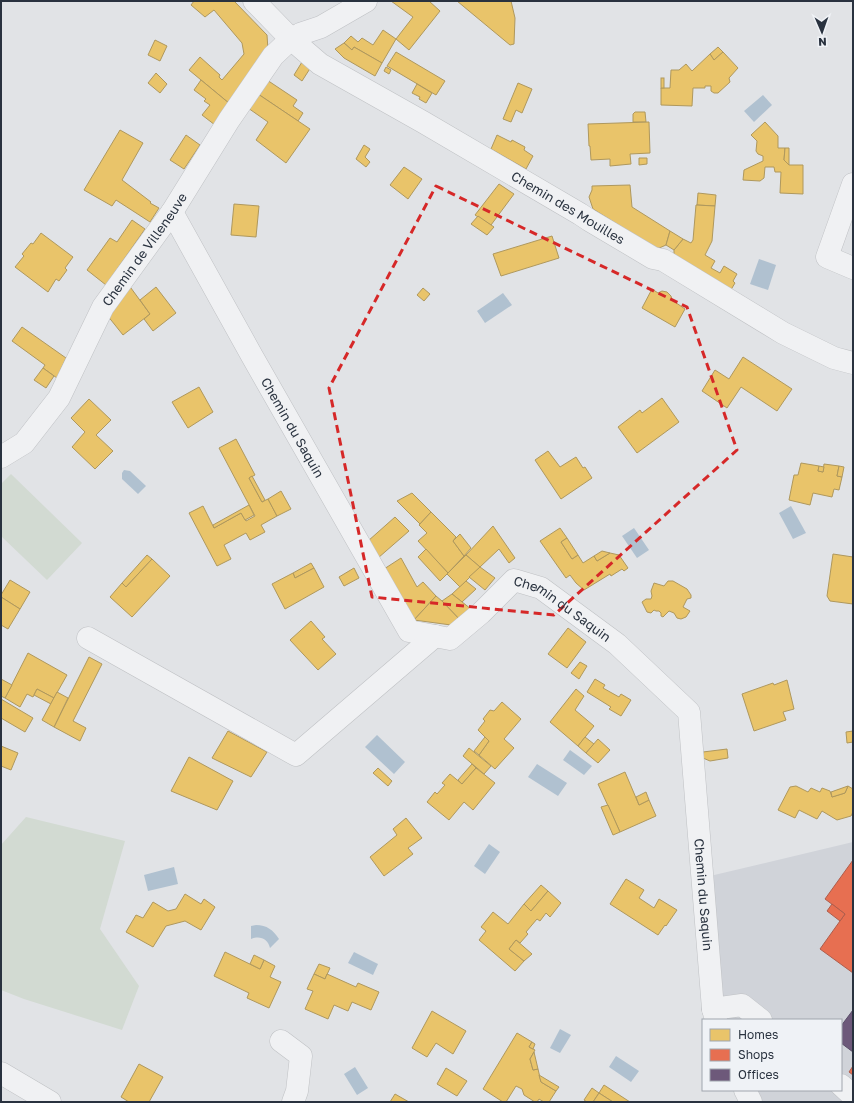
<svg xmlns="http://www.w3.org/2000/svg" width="854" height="1103" font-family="'Golos Text',sans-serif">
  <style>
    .built { fill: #d0d3d9 }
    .green { fill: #d2dad2 }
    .water { fill: #b0c1d0 }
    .homes { fill: #e9c46a; stroke: #af985d }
    .shops { fill: #e76f51; stroke: #ae5d4c }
    .offices { fill: #6d597a; stroke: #594d68 }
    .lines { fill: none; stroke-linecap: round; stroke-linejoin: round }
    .minor-casing { stroke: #bfc1c4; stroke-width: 23 }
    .minor { stroke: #f0f1f3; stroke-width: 22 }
    .marked { fill: none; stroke: #d62828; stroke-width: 3; stroke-dasharray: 8 5; stroke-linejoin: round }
    .labels { text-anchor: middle; stroke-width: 4; stroke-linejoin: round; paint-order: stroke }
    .street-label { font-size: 13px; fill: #29323f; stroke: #eff2f6 }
  </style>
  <rect width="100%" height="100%" fill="#e1e3e6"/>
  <polygon class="built" points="853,842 853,1102 761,1102 755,1090 841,1090 841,1020 724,1020 710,876"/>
  <g class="green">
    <polygon points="11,474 82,543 47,580 1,536 1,484"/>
    <polygon points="26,817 125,841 100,929 139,986 122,1030 24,999 1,990 1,845"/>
  </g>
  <g class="water">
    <polygon points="763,95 772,105 754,122 744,111"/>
    <polygon points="759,259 776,265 768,290 750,284"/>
    <polygon points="503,293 512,305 485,323 477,311"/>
    <polygon points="124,470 130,471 146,486 138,494 122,479 122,473"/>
    <polygon points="791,506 806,533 793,539 779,513"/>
    <polygon points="634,528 649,550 637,558 622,536"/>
    <polygon points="377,735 405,762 394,774 365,747"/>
    <polygon points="570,750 592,766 584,775 563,760"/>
    <polygon points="537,764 567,783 558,796 528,777"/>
    <polygon points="489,844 500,852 485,874 474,866"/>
    <polygon points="174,867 178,884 148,891 144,875"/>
    <path d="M 256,925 C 267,925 273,930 279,939 L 270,948 C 268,939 260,935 251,939 L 251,926 Z"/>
    <polygon points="354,952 378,964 373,975 348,963"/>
    <polygon points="560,1029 571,1035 560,1053 550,1048"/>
    <polygon points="616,1056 639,1071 631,1082 609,1067"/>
    <polygon points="355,1067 368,1088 357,1095 344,1074"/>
  </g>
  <g class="homes">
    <polygon points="194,1 234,1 267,35 268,50 230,104 189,70 200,57 220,75 219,77 222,80 244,54 242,43 214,10 205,17 191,5"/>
    <polygon points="391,1 429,1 440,11 409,50 396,39 413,17"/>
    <polygon points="457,1 511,1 515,18 514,44 510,45"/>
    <polygon points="383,30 396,39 382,63 354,47 352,50 344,43 351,36 358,42 362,38 373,45"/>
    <polygon points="155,40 167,46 160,61 148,55"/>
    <polygon points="344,43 352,50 354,47 382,63 375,76 344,58 335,49"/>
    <polygon points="718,47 723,52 714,60 710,54"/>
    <polygon points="396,52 445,81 436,95 387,66"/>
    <polygon points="723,52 738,68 729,78 730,82 718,93 714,93 711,91 711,86 705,86 705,88 693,88 692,106 661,105 661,88 670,88 671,70 679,70 686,64 692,71 710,54 714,60"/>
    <polygon points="302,62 311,67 302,81 294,75"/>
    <polygon points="386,67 391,70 389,74 384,71"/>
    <polygon points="156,73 167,84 160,93 148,83"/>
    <rect x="661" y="78" width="3" height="10"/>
    <polygon points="201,80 230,104 215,125 202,115 210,105 204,101 206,99 194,90"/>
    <polygon points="267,80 297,100 293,106 303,113 298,121 258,94"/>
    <polygon points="518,83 532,89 522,113 516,110 511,122 503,119"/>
    <polygon points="417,84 432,93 426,103 419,99 420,97 412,93"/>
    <polygon points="258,94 310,129 286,163 256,140 268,122 248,108"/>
    <polygon points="635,112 645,112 646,122 633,122 633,114"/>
    <polygon points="649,122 650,153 630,154 631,164 610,166 610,159 591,160 590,146 589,146 588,124"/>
    <polygon points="765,122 778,136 778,148 785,148 784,160 789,165 803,165 803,194 780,193 781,172 775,172 774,167 765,167 764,178 760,181 743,180 744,170 763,161 763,156 758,154 756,151 757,141 751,135"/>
    <polygon points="120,130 143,143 122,180 151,202 150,203 159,208 150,222 116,200 112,206 84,190"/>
    <polygon points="186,135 200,145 184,169 170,160"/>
    <polygon points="497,135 511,142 512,140 525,147 524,150 533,156 526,169 491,149"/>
    <polygon points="364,145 370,149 365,157 370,162 366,167 356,159"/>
    <polygon points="785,148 789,148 789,165 784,160"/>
    <polygon points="639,158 647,158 647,164 639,165"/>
    <polygon points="404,167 422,179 408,199 390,185"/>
    <polygon points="499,184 514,194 491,225 475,215"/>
    <polygon points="630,185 632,207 670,231 666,245 657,249 593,209 589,197 592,190 592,186"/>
    <polygon points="698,193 716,195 715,206 697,205"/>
    <polygon points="234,204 259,206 256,237 231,235"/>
    <polygon points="696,205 715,206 712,241 705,255 715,261 711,268 720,273 724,266 737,274 733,281 735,283 729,293 674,259 674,250 683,239 691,243 693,240"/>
    <polygon points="478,216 494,227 487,235 471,224"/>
    <polygon points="132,220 145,229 106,285 87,270 110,238 117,242"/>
    <polygon points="670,231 683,239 674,250 666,245"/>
    <polygon points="41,233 73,257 65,268 67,270 59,281 56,279 48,292 15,267 24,256 22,254 31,243 33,244"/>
    <polygon points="552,236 559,258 501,276 493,254"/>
    <polygon points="128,284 150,314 123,335 107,315"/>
    <polygon points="156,287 176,313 153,331 144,319 150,314 140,300"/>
    <polygon points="423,288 430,294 424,301 417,295"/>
    <polygon points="652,289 658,293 662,291 667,292 671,296 672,300 685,309 675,327 642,308"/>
    <polygon points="22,327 66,358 57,378 43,368 45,365 12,341"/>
    <polygon points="743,357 792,389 777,411 741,387 727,408 702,391 715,370 729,379"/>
    <polygon points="43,368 54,376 46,388 34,380"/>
    <polygon points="199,387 213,412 188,428 172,402"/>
    <polygon points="662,398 679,422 637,453 618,427 640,410 642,413"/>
    <polygon points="89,399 111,420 96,435 113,451 95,469 72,447 85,432 71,418"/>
    <polygon points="236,439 255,475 249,478 262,502 268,499 277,516 261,525 265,532 250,540 246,533 224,545 231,559 217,566 189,513 203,506 214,528 241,513 246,521 255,516 219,448"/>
    <polygon points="548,451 560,467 576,457 583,468 585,467 592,478 561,499 535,460"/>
    <polygon points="801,463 819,466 818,471 823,472 824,464 839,466 837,476 842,477 839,490 834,489 832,497 813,493 810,505 789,500 794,475 798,475"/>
    <polygon points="819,466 824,467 823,472 818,471"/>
    <polygon points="839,466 844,467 842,477 837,476"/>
    <polygon points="252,476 265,500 262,502 249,478"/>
    <polygon points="281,491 291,509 277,516 268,499"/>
    <polygon points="412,493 431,512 420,524 397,501"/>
    <polygon points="249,505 254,515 245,520 241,513 214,528 213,525"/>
    <polygon points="431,512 456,537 453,541 464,556 448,573 418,541 427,533 419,525"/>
    <polygon points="395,517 409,531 378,558 368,541"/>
    <polygon points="493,526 515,558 509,563 499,549 480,567 466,555"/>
    <polygon points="560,528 567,538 561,542 572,559 578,555 583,563 594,556 597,561 610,553 619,555 628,568 624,571 622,569 611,576 610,574 584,590 576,583 570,575 566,578 540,541"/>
    <polygon points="460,534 471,548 464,556 453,541"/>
    <polygon points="567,538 578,555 572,559 561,542"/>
    <polygon points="426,549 448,573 440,581 418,557"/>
    <polygon points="602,551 610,553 597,561 594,556"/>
    <polygon points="833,554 853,557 853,604 830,601 827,596"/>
    <polygon points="147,555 152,559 126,587 122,583"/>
    <polygon points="466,555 480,567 460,587 447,574"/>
    <polygon points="401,558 417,587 423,582 436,596 414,620 384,569"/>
    <polygon points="152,559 170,576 132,617 110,597 122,583 126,587"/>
    <polygon points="311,563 314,568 295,578 293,573"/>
    <polygon points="480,567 495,578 485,590 469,577"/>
    <polygon points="314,568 324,587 285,609 272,584 293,573 295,578"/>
    <polygon points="354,568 359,578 344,586 339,577"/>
    <polygon points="10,580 30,592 20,609 1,597 1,595"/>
    <polygon points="466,581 476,589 462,602 452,594"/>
    <polygon points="668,581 673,581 687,589 691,595 691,598 687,599 683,607 690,611 686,617 681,619 677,618 674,613 669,611 663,617 661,616 661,613 659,611 656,611 654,610 651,613 647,612 642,602 646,599 651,599 652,596 651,591 654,583 664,586"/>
    <polygon points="452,594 471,609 461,621 442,601"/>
    <polygon points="436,596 442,601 461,621 451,625 414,620"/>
    <polygon points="1,597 20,609 8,629 1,625"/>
    <polygon points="311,621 325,637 322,639 336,654 318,670 290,640"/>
    <polygon points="568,628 586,642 567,668 548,654"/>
    <polygon points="28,653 67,675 54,698 37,689 33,697 27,694 20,707 5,698"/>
    <polygon points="89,657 102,664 73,721 86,728 80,741 54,727"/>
    <polygon points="580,662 587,666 579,679 571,673"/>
    <polygon points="1,679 12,685 5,698 1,696"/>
    <polygon points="595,679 605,685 603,688 619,697 621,694 631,700 621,716 609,709 611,707 587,692"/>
    <polygon points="787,680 794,709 783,712 786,720 754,731 742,694 773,683 774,685"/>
    <polygon points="37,689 54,698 51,704 34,695"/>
    <polygon points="576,689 584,696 575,710 594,726 578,746 550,722"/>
    <polygon points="57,692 68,698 54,727 42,720"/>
    <polygon points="1,699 33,718 25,732 1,718"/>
    <polygon points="502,702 521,719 504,739 514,748 495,769 479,755 489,741 478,730 485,721 483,719 490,710 494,711"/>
    <polygon points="228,731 267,752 251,777 212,758"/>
    <polygon points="853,731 853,742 847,743 846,732"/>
    <polygon points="485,737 489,741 479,755 474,751"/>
    <polygon points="585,737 594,744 586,753 578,746"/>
    <polygon points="598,739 610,750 598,763 586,753"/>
    <polygon points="1,746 18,753 11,770 1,766"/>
    <polygon points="469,748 491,766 484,774 463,756"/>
    <polygon points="727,749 728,758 710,761 703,758 703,752"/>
    <polygon points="189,757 233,781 217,810 171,791"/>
    <polygon points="472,764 476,768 462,784 458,780"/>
    <polygon points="378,768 392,781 388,786 373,773"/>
    <polygon points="476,768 495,783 473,810 464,802 449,820 427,802 435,792 437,794 445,785 442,783 450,774 462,784"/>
    <polygon points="625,772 639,805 649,800 656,816 620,832 598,784"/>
    <polygon points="796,786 808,792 811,788 820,792 822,788 830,791 832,797 845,793 848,786 853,789 853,812 851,816 837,820 822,811 817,819 799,810 795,818 778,810 790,787"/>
    <polygon points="848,786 845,793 832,797 831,792"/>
    <polygon points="646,792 649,800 639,805 636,797"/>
    <polygon points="608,805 620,832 613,835 601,807"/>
    <polygon points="406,818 422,838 408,848 413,854 384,876 370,857 397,835 393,829"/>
    <polygon points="626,879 644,890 639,898 654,908 659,899 677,910 666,926 665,925 658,935 610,904"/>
    <polygon points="541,885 548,891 531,911 524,904"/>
    <polygon points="548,891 561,903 550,917 546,913 540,921 537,919 526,932 528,934 520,943 516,940 509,949 524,961 515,971 479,940 486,931 481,927 493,912 508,924 524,904 531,911"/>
    <polygon points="185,894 201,904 204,899 215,907 201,930 185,921 166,926 153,947 126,932 136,915 143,918 153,902 168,911 176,909"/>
    <polygon points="516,940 532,954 524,961 509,949"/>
    <polygon points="225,952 260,969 264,960 275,966 270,977 281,982 269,1008 247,998 249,993 214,976"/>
    <polygon points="254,955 264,960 260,969 250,964"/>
    <polygon points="319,964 330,968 325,979 314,974"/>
    <polygon points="314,974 325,979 327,974 356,987 358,983 379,992 371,1010 352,1002 348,1011 334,1005 328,1019 305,1009 313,991 307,989"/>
    <polygon points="432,1011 466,1031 453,1054 436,1043 427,1057 412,1048"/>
    <polygon points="517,1033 532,1042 529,1047 535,1050 530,1059 533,1070 538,1069 541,1082 556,1091 549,1102 544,1102 539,1099 537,1102 535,1102 524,1095 522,1089 516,1086 506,1102 503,1102 483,1089"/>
    <polygon points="532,1042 535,1044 533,1049 529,1047"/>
    <polygon points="534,1052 538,1069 533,1070 530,1059"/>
    <polygon points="139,1064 163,1077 149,1102 129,1102 121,1097"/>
    <polygon points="446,1068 467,1081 457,1096 437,1084"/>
    <polygon points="539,1075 559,1087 556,1091 541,1082"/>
    <polygon points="604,1085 630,1102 613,1102 599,1093"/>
    <polygon points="592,1088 599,1093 593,1102 587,1102 584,1100"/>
    <polygon points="599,1093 613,1102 593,1102"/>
    <polygon points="395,1094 409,1102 390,1102"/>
  </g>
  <g class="shops">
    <polygon points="853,860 853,973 820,949 845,914 825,899"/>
    <polygon points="832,904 845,914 840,921 827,911"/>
    <polygon points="853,1066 853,1075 849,1072"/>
  </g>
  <polygon class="offices" points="853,1010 853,1052 841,1043 841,1026"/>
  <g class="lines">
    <defs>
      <g id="minor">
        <path id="s1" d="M 254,1 L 291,39 L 320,64 L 423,122 L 580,214 L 589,220 L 653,258 L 663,260 L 783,333 L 834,358 L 853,363"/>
        <polyline points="853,184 827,257 853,268"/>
        <path id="s2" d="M 172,212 L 252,356 L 409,631 L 450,639 L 481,613 L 514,580 L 541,588 L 617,644 L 689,712 L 713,1009 L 716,1020"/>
        <path id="s3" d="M 1,457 L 24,443 L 59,398 L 103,307 L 172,212 L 229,120 L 273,56 L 291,39 L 300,34 L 321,27 L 366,1"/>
        <polyline points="88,638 296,755 435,636"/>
        <polyline points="713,1009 742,1005 761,1020"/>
        <polyline points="281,1041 301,1056 297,1091 293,1102"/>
        <polyline points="1,1073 50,1102"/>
        <polyline points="841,1085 853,1096"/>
        <polyline points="745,1090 751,1102"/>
      </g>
    </defs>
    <use href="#minor" class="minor-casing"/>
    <use href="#minor" class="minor"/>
  </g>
  <path class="marked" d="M 436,186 L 687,307 L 737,450 L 554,615 L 372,597 L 329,388 Z"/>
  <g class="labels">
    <g class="street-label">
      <text dy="5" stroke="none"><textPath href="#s1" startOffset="378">Chemin des Mouilles</textPath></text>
      <text dy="5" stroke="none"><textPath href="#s3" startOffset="256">Chemin de Villeneuve</textPath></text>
      <text dy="5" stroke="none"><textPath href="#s2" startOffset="247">Chemin du Saquin</textPath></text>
      <text dy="5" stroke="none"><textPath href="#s2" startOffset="667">Chemin du Saquin</textPath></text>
      <text dy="5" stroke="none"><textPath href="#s2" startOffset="1015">Chemin du Saquin</textPath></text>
    </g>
  </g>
  <rect width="854" height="1103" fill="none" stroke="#29323f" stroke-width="4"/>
  <rect x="702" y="1019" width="140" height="72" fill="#eff2f6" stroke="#a0a5ad"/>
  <rect x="710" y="1029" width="20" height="12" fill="#e9c46a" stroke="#a0a5ad"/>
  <text x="738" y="1039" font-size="12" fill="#29323f">Homes</text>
  <rect x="710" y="1049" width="20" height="12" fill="#e76f51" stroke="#a0a5ad"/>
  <text x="738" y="1059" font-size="12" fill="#29323f">Shops</text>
  <rect x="710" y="1069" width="20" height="12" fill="#6d597a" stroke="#a0a5ad"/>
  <text x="738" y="1079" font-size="12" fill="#29323f">Offices</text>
  <g transform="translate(822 32) rotate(178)" stroke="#eff2f6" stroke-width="3" paint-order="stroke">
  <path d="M0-3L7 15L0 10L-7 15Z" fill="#29323f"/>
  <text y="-6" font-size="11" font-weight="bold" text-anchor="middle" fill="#29323f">N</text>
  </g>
</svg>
